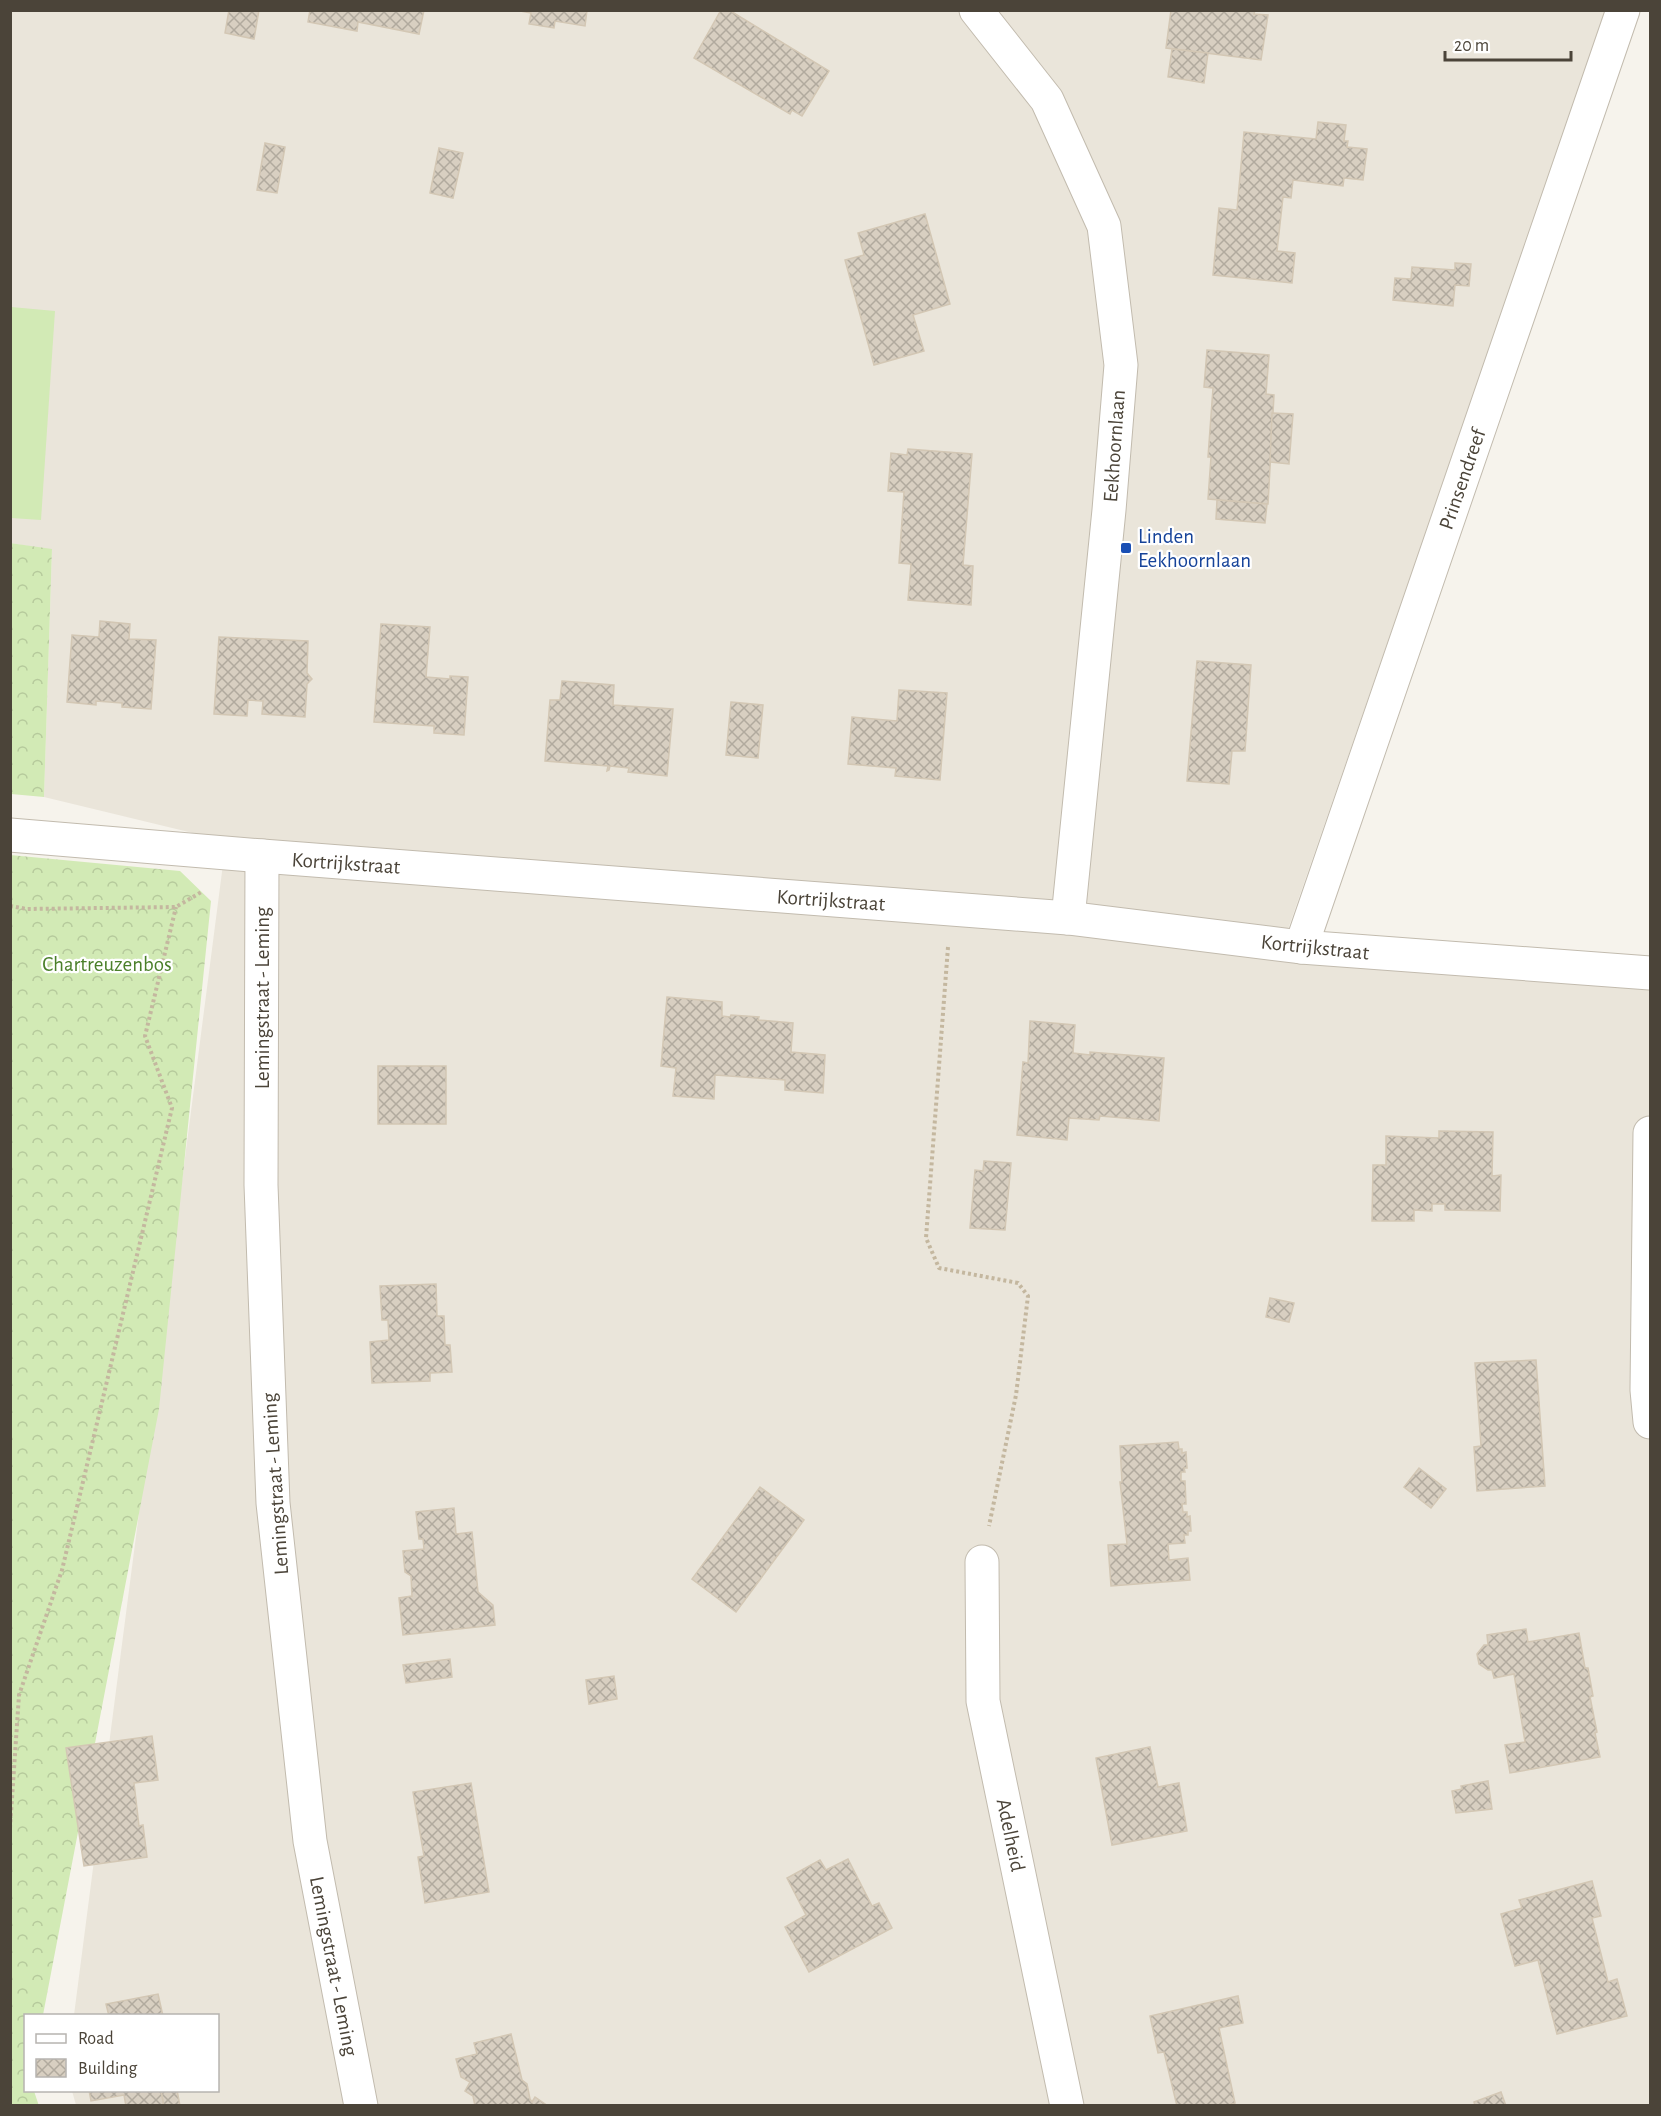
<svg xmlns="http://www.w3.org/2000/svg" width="1661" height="2116" font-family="'Alegreya Sans',sans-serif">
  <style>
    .residential { fill: #eae5da }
    .forest { fill: url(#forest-crowns) }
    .garden { fill: #d2eab5 }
    .building { fill: url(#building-cross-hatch); stroke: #d3c7b4; stroke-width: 1.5 }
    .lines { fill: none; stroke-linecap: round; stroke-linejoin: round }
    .minor-casing { stroke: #c2bbae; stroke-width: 35 }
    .path { stroke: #c4b79f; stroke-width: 4; stroke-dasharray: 3 3; stroke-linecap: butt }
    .minor { stroke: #fff; stroke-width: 33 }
    .transit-dot { fill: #1a4fb4; stroke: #fff; stroke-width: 2 }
    .labels { text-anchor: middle; stroke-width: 4.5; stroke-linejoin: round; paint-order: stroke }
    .street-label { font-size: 21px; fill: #4b4439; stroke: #fff }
    .transit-label { font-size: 21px; fill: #164399; stroke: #fff; text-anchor: start }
    .park-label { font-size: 21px; fill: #4a7f2a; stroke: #fff }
  </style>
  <defs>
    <pattern id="forest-crowns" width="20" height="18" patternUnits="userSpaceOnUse" patternTransform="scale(1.5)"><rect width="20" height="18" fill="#d2eab5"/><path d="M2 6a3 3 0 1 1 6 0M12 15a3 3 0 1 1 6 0" fill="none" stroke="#b6ca9c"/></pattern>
    <pattern id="building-cross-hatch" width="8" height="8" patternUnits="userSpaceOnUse" patternTransform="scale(1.5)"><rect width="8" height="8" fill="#d8cfc1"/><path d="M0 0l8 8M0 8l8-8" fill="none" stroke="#b1aa9e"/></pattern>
  </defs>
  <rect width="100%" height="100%" fill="#f6f3ec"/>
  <polygon class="residential" points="10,11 1607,11 1278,958 1650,989 1650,2105 76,2105 72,2091 218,2090 218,2016 74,2015 226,841 44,797 52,550 10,543"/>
  <g class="forest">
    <polygon points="10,543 52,549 44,797 11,794"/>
    <polygon points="10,855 180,871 211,901 159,1409 43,2015 26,2016 26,2090 34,2091 39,2106 10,2105"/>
  </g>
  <polygon class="garden" points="11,307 55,311 41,520 11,518"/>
  <g class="building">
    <polygon points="229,10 259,10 254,39 225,33"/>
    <polygon points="310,10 424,10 419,34 358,22 357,31 308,22"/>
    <polygon points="515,10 587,10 585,26 555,21 554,28 529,24 531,13"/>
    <polygon points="721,10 729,10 829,71 802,116 792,110 790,114 694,58"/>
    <polygon points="1171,10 1255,10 1254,14 1268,15 1261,60 1166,48"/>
    <polygon points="1172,49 1208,53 1204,83 1168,77"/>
    <polygon points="1318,122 1346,125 1344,141 1348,141 1347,147 1367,149 1363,180 1344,178 1343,186 1293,180 1291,198 1283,197 1277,251 1295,253 1292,283 1213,275 1219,208 1237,210 1244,132 1316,139"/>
    <polygon points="265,143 285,147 277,193 257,190"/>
    <polygon points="439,148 463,153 453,198 430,193"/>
    <polygon points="925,214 950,304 913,315 924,351 874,365 845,260 864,255 858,233"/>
    <polygon points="1455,263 1471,264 1469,286 1455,285 1453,306 1393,300 1395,278 1411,279 1412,267 1455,270"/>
    <polygon points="1207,350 1269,355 1266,394 1274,395 1268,504 1208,499 1211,457 1208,457 1213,388 1204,387"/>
    <polygon points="1272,413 1293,414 1289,464 1270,462"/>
    <polygon points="908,449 972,454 963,565 973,566 971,605 908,600 911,564 899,563 904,492 888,491 891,453 907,455"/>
    <polygon points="1217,500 1267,504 1265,523 1216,519"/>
    <polygon points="100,621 130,624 129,639 156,640 151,709 122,707 122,703 96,701 96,705 67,702 72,635 99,637"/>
    <polygon points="381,624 430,627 426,677 450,679 450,676 468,677 464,735 434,733 434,726 374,722"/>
    <polygon points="219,637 308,641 307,673 312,679 307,684 305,717 262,714 263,701 248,700 247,716 214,714"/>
    <polygon points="1197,661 1251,665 1245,751 1232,751 1229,784 1187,781"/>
    <polygon points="562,681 614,685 613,705 673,709 667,776 628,772 629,768 610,766 609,770 607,771 608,766 545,761 550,700 560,700"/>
    <polygon points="899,690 947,693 940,780 895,776 896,768 848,764 852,717 897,721"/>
    <polygon points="731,702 763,705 758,758 726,755"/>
    <polygon points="667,997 722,1002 722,1016 730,1017 731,1015 759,1017 758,1020 793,1023 791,1052 825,1055 823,1093 785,1090 785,1080 715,1075 714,1099 673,1096 676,1068 661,1066"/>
    <polygon points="1030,1021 1075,1025 1073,1053 1090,1055 1090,1052 1164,1058 1159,1121 1100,1116 1099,1120 1069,1118 1067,1140 1017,1135 1023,1062 1028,1063"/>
    <rect x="378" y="1066" width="68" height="58"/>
    <polygon points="1439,1131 1493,1132 1492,1176 1501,1175 1500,1211 1445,1210 1445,1204 1432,1204 1432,1211 1414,1210 1414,1221 1372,1221 1373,1165 1386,1165 1386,1136 1439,1138"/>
    <polygon points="984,1161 1011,1163 1005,1230 970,1228 975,1170 983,1171"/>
    <polygon points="436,1284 437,1316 444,1316 445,1345 450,1345 452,1372 430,1373 430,1381 372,1383 370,1342 389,1340 388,1320 382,1320 380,1286"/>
    <polygon points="1270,1298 1294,1303 1289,1322 1266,1317"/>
    <polygon points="1536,1360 1545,1486 1477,1491 1474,1447 1481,1446 1475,1363"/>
    <polygon points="1178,1442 1179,1449 1182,1449 1182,1453 1186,1452 1187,1468 1184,1468 1185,1472 1181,1472 1181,1481 1185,1481 1186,1504 1182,1504 1183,1512 1187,1512 1187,1517 1190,1516 1191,1531 1188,1531 1188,1535 1184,1535 1185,1543 1168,1544 1169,1560 1188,1558 1190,1580 1111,1586 1108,1545 1127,1544 1120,1482 1122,1482 1120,1446"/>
    <polygon points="1419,1468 1446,1489 1431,1508 1404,1487"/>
    <polygon points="760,1487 804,1520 736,1612 692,1579"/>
    <polygon points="454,1508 456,1534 472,1532 478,1592 493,1605 495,1625 403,1635 399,1598 412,1596 411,1576 405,1572 403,1551 424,1549 423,1539 419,1539 416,1512"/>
    <polygon points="1526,1629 1528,1642 1579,1633 1585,1668 1588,1668 1593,1696 1590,1697 1597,1732 1595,1733 1600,1757 1510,1773 1505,1745 1525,1742 1514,1674 1494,1678 1492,1670 1488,1670 1479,1664 1477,1654 1484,1645 1488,1645 1487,1635"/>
    <polygon points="450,1659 452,1677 406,1683 403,1665"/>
    <polygon points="614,1676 617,1699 589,1704 586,1680"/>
    <polygon points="152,1736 158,1780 134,1783 139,1826 143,1825 147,1857 84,1866 66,1748"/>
    <polygon points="1150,1747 1158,1787 1179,1783 1187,1831 1112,1845 1096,1758"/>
    <polygon points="1488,1781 1492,1809 1456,1813 1452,1791 1462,1789 1461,1786"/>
    <polygon points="471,1783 489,1892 425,1903 418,1857 424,1856 413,1792"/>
    <polygon points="848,1859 872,1906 879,1903 892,1928 809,1972 785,1927 806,1915 787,1878 820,1860 826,1870"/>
    <polygon points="1592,1881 1601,1916 1592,1918 1608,1982 1617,1979 1627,2016 1557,2034 1538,1960 1515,1966 1501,1914 1522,1908 1519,1900"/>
    <polygon points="158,1994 163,2016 109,2016 106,2004"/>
    <polygon points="1238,1996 1243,2023 1219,2028 1235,2103 1226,2106 1177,2106 1164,2052 1158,2053 1150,2016"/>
    <polygon points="511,2034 522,2080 527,2084 530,2099 532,2102 535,2097 548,2106 475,2106 473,2096 465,2091 470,2082 461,2077 456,2059 477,2054 474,2043"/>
    <polygon points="89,2090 161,2090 164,2106 126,2106 124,2095 91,2101"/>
    <polygon points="161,2090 177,2090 180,2106 164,2106"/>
    <polygon points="1501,2092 1506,2106 1475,2106 1474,2102"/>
  </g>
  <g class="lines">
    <defs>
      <g id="minor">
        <polyline points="976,10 1047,100 1104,226 1121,365 1109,510 1068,918"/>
        <polyline points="10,835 262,856 1068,918 1301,947 1650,973"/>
        <polyline points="262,856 261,1185 273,1503 310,1841 361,2106"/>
        <polyline points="1301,947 1623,10"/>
        <polyline points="1650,1133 1647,1390 1650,1422"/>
        <polyline points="982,1562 983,1701 1067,2106"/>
      </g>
    </defs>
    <use href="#minor" class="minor-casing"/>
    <g class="path">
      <polyline points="10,906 27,909 176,907 203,891"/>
      <polyline points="948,947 926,1238 939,1268 1018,1283 1028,1296 1016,1395 989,1526"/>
      <polyline points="10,1828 19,1695 62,1570 172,1108 145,1036 176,907"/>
    </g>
    <use href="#minor" class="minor"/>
  </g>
  <rect class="transit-dot" x="1120" y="542" width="12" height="12" rx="3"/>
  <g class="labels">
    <g class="street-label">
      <text transform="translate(1114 446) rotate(-86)" y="7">Eekhoornlaan</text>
      <text transform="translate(1462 479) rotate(-71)" y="7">Prinsendreef</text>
      <text transform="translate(346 863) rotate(4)" y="7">Kortrijkstraat</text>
      <text transform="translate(831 900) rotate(4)" y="7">Kortrijkstraat</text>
      <text transform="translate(1315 947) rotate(6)" y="7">Kortrijkstraat</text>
      <text transform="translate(262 998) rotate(-90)" y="7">Lemingstraat - Leming</text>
      <text transform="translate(275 1484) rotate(-94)" y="7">Lemingstraat - Leming</text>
      <text transform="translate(1011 1835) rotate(78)" y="7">Adelheid</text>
      <text transform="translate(334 1966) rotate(79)" y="7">Lemingstraat - Leming</text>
    </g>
    <g class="transit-label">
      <text x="1138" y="543">Linden<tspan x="1138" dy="24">Eekhoornlaan</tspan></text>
    </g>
    <g class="park-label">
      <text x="107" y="971">Chartreuzenbos</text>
    </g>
  </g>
  <rect width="1661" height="2116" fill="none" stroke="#4b4439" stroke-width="24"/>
  <rect x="24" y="2014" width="195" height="78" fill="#ffffff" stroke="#b7b4b0" stroke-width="1.5"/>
  <rect x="36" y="2034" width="30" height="9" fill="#ffffff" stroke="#b7b4b0" stroke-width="1.5"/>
  <text x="78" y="2044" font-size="18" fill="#4b4439">Road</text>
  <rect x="36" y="2059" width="30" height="18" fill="url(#building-cross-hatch)" stroke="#b7b4b0" stroke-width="1.5"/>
  <text x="78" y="2074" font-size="18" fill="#4b4439">Building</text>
  <path d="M1445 51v9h126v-9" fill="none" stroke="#4b4439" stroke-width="3"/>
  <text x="1454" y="51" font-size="18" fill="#4b4439" stroke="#ffffff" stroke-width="4.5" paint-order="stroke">20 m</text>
</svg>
